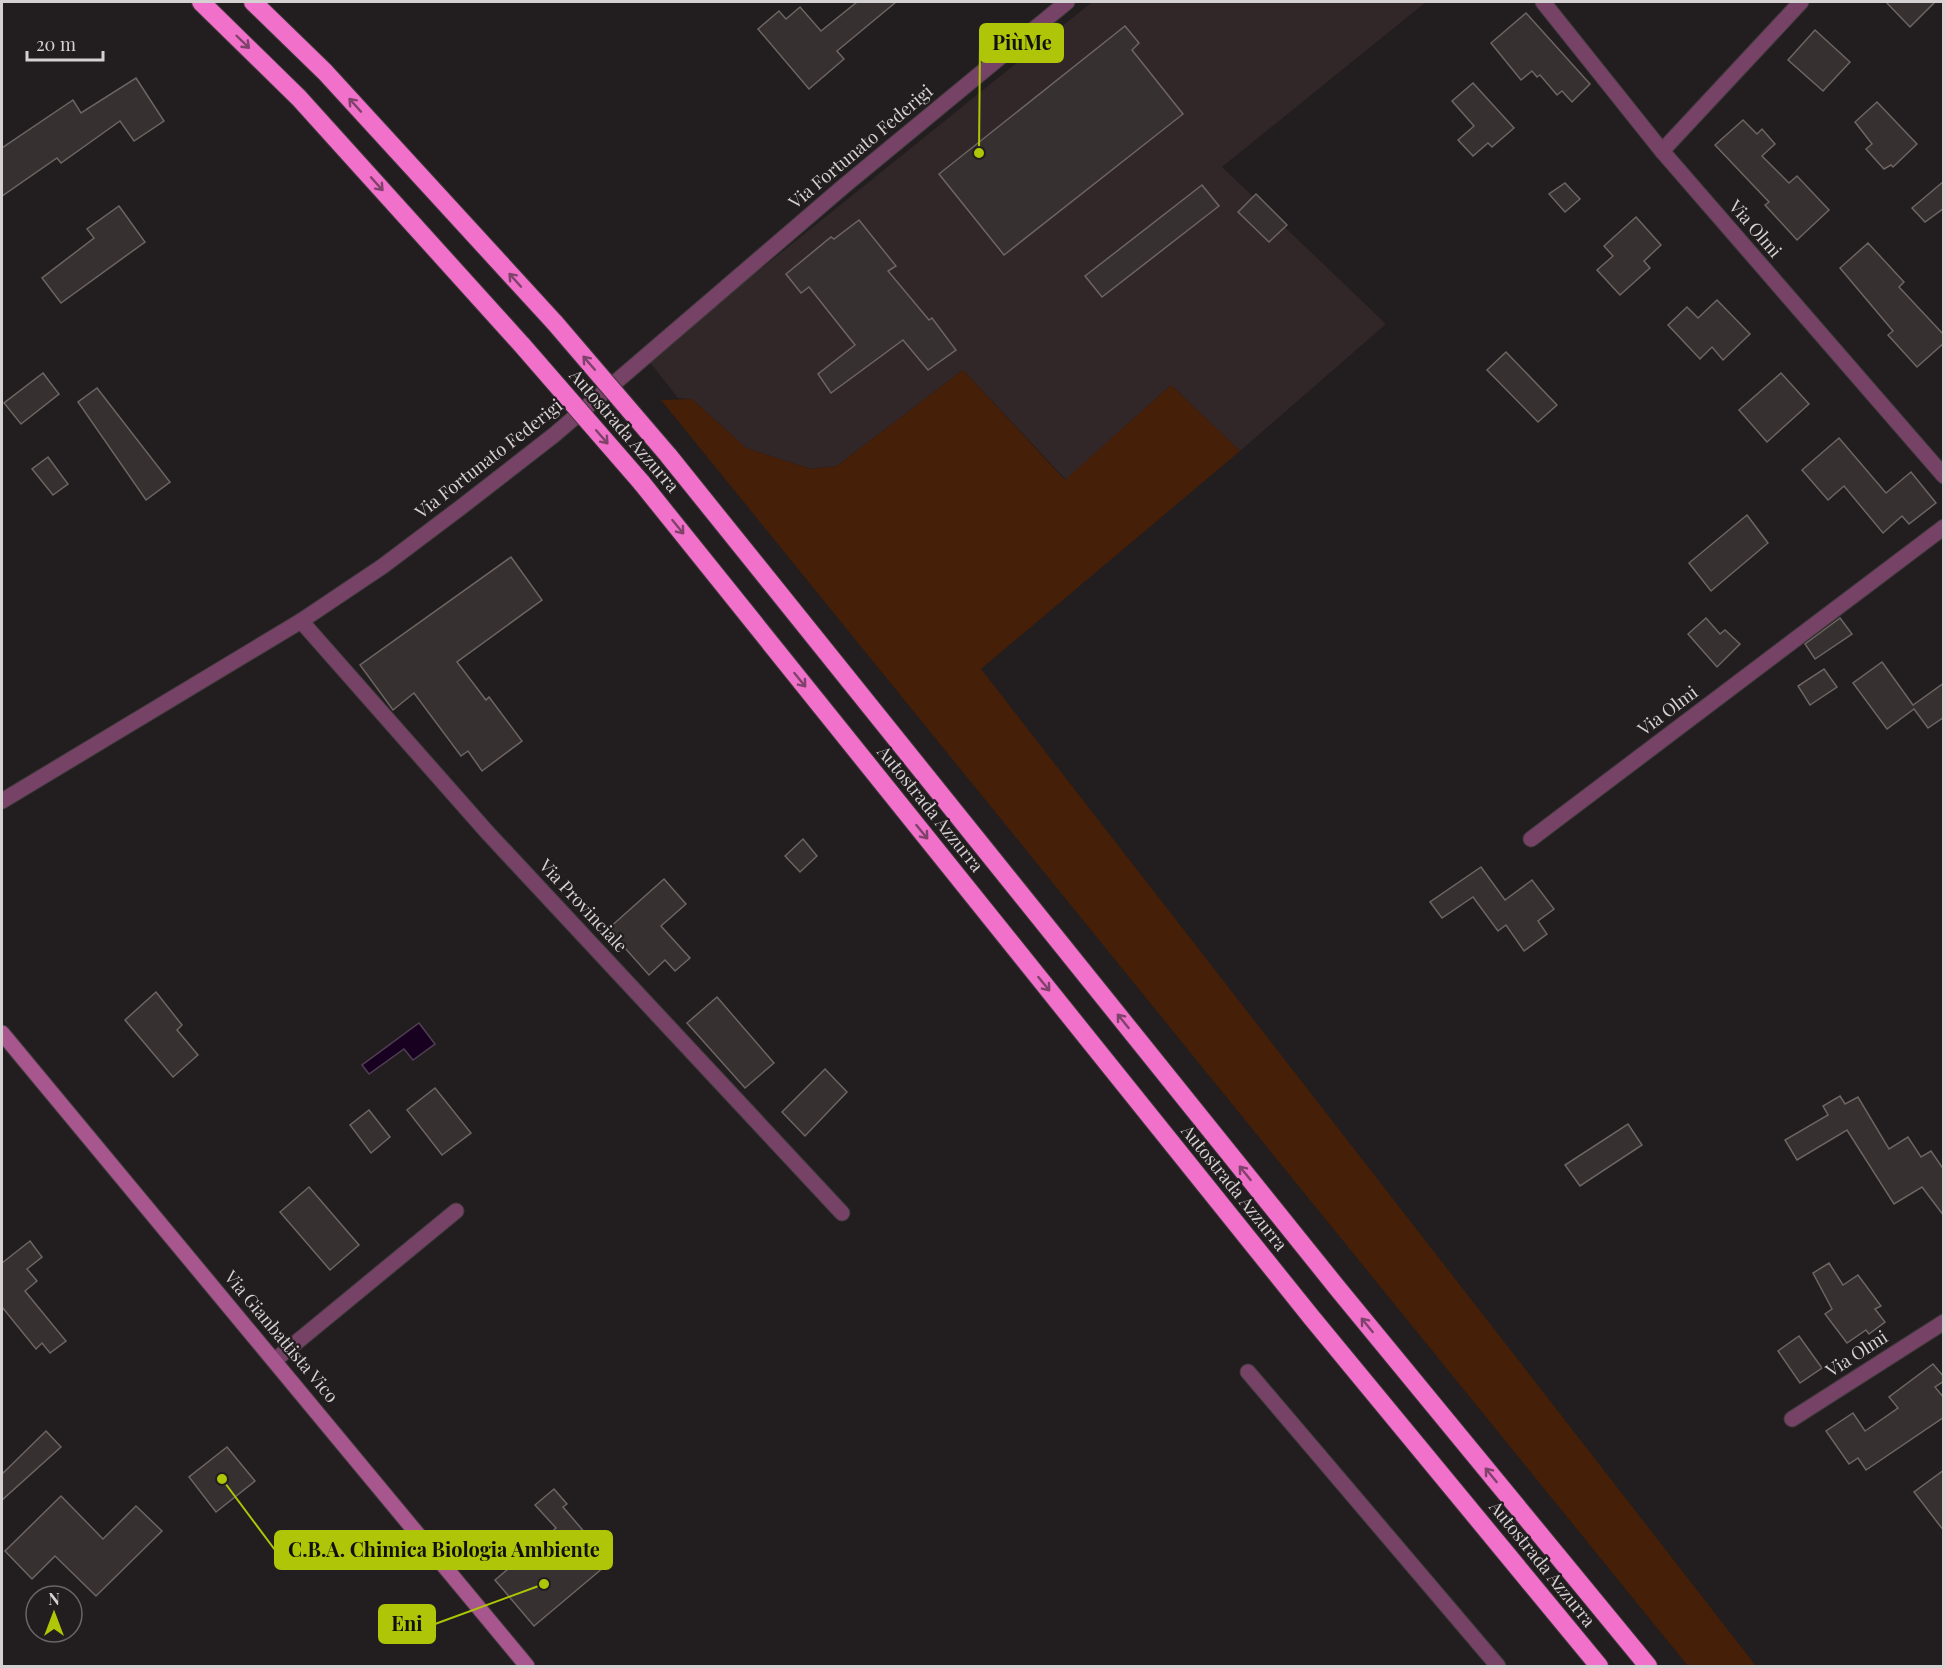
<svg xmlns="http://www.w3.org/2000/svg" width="1945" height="1668" font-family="'Playfair Display',serif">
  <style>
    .built { fill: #312628 }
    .green { fill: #451f07 }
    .water { fill: #180020; stroke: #513f55; stroke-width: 1.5 }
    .building { fill: #373030; stroke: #6c6564; stroke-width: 1.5 }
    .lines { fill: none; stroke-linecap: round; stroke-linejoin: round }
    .minor-casing { stroke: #3f3a3b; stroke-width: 17 }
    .secondary-casing { stroke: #3f3a3b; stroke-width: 17 }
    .motorway-casing { stroke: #3f3a3b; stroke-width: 20 }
    .minor { stroke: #764366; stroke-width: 15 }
    .secondary { stroke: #a7568e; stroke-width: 15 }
    .motorway { stroke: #f070ca; stroke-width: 18 }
    .motorway-bridge-casing { stroke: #3f3a3b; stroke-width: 20; stroke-linecap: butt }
    .motorway-bridge { stroke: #f070ca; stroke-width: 18 }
    .oneway { stroke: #7f426b }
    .labels { text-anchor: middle; stroke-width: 4.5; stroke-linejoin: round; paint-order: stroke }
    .street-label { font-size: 18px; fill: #d5d1d2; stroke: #221d1e }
    .leader { fill: none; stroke: #afc507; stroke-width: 2 }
    .callout-dot { fill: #afc507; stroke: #221d1e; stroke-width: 2 }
    .callout { fill: #afc507; stroke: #afc507; stroke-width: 2 }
    .callout-label { font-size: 20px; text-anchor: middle; font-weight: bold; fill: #111 }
  </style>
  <rect width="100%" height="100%" fill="#221d1e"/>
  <polygon class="built" points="1092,2 1426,2 1222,167 1386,324 1240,451 1171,385 1066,480 963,370 837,466 811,469 746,448 692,399 678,398 648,360"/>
  <polygon class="green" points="963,370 1065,480 1171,385 1240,451 981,669 1756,1666 1688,1666 661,400 692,399 746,448 811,469 837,466"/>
  <polygon class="water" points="419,1023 435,1044 413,1060 404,1049 369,1074 362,1065"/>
  <g class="building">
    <polygon points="857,2 896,2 837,51 844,59 809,89 758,29 779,11 786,19 800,7 821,31"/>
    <polygon points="1886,2 1935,2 1910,27"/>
    <polygon points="1526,13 1590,84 1572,102 1562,91 1557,95 1540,75 1537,77 1532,71 1521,80 1491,43"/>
    <polygon points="1125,26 1139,43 1132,50 1183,114 1004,255 939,174"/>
    <polygon points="1815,30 1850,62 1823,91 1788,60"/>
    <polygon points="136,78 164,121 134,141 120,121 61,163 57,158 2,196 2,148 73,100 81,113"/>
    <polygon points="1473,83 1514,128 1492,147 1488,143 1473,156 1458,140 1474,126 1452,101"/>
    <polygon points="1877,102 1917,144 1893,167 1891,165 1884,169 1866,149 1872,144 1855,122"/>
    <polygon points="1743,120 1757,134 1762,129 1775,144 1762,156 1789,183 1797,176 1829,210 1797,240 1765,205 1769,202 1715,145"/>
    <polygon points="1944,181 1944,208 1925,222 1912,208"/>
    <polygon points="1565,183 1580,199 1565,212 1549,194"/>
    <polygon points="1202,185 1219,206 1102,297 1085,276"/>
    <polygon points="1256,194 1287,225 1269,242 1238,212"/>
    <polygon points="119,206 145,242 61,303 42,278 94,238 87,229"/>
    <polygon points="1636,217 1661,245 1644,261 1650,268 1620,295 1597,270 1613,256 1604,246"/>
    <polygon points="859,220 896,266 888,271 929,320 932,318 956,350 928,370 903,340 831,393 818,374 855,345 809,287 801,293 786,274 831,237 834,239"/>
    <polygon points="1868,243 1904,282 1899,287 1944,335 1944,343 1917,367 1888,335 1893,331 1840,268"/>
    <polygon points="1717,300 1750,334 1723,360 1712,347 1700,359 1668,325 1687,307 1698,318"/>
    <polygon points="1506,352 1557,405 1538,422 1487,370"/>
    <polygon points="43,373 59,394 21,424 4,403"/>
    <polygon points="1781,373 1809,404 1767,442 1739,410"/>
    <polygon points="97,388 170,482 146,500 78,402"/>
    <polygon points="1839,438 1886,493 1911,472 1936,503 1909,524 1902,516 1883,533 1844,486 1828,500 1802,470"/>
    <polygon points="48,457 68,484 53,495 32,469"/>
    <polygon points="1747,515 1768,543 1711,591 1689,563"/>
    <polygon points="511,557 542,600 457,662 486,700 489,697 522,741 482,771 468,751 461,756 414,693 393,710 360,665"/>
    <polygon points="1706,618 1720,634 1725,630 1740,644 1717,667 1688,634"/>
    <polygon points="1840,618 1852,634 1815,659 1805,644"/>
    <polygon points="1882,662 1913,705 1944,683 1944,717 1928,728 1914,709 1887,729 1853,683"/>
    <polygon points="1824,669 1837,687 1810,705 1798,686"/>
    <polygon points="803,839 817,856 800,872 785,856"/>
    <polygon points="1481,867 1505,900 1532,880 1554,909 1538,921 1547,934 1524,951 1506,925 1498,931 1473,897 1442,918 1430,902"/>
    <polygon points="664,879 686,904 661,926 690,958 675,971 665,960 649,975 608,929"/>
    <polygon points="156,992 182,1025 177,1030 198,1055 173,1077 125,1020"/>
    <polygon points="717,997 774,1063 745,1088 687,1023"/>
    <polygon points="825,1069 847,1092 805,1136 782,1112"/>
    <polygon points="435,1088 471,1133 442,1155 407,1110"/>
    <polygon points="1840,1096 1845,1104 1858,1097 1889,1149 1908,1137 1921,1157 1931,1151 1944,1170 1944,1216 1922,1187 1894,1204 1847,1130 1797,1160 1785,1140 1828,1115 1823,1106"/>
    <polygon points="369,1110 390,1137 371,1153 350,1125"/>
    <polygon points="1628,1124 1642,1145 1580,1186 1565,1165"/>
    <polygon points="309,1187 359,1245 330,1270 280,1212"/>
    <polygon points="30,1241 42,1257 27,1269 37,1281 25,1291 66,1341 50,1353 42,1343 36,1349 2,1307 2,1263"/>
    <polygon points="1829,1263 1843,1285 1858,1275 1881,1306 1875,1309 1885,1322 1869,1334 1866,1330 1847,1343 1825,1314 1832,1309 1813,1273"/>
    <polygon points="1799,1336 1822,1368 1800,1383 1778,1351"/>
    <polygon points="1933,1364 1944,1377 1944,1381 1935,1387 1944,1398 1944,1417 1866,1470 1858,1458 1849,1464 1826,1431 1853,1413 1865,1431 1898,1408 1889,1397"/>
    <polygon points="46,1431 61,1447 2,1500 2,1474"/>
    <polygon points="227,1447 255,1481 216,1512 189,1477"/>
    <polygon points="1944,1470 1944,1531 1914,1492"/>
    <polygon points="554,1489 567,1504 563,1507 610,1562 534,1626 495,1580 556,1528 535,1505"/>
    <polygon points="61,1496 103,1539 136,1506 162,1531 96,1596 55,1556 32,1579 5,1551"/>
  </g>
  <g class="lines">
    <defs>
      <g id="minor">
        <polyline points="1543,2 1662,151 1944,476"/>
        <polyline points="1662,151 1801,2"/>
        <polyline points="301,621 487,832 842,1213"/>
        <polyline points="2,801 301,621 383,566 460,508 554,435 844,186 1067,2"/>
        <polyline points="1531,839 1944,527"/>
        <polyline points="275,1360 456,1211"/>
        <polyline points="1248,1372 1498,1666"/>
        <polyline points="1792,1419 1944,1322"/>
      </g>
      <polyline id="secondary" points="2,1033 527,1666"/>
      <g id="motorway">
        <polyline points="201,2 299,98 522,345"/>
        <polyline points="253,2 325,72 555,323"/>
        <polyline points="668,455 1339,1290 1648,1666"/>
        <polyline points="641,482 1312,1318 1599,1666"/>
      </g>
    </defs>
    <use href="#minor" class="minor-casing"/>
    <use href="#secondary" class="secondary-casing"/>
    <use href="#motorway" class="motorway-casing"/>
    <use href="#minor" class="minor"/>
    <use href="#secondary" class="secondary"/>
    <use href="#motorway" class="motorway"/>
    <defs>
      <g id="motorway-bridge">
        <polyline points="555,323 668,455"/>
        <polyline points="522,345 641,482"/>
      </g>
    </defs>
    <use href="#motorway-bridge" class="motorway-bridge-casing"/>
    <use href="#motorway-bridge" class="motorway-bridge"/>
  </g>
  <defs><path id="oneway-shaft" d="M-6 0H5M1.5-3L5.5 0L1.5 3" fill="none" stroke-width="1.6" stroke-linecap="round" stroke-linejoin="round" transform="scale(1.5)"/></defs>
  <g class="oneway">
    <use href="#oneway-shaft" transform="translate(243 42) rotate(44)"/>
    <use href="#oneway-shaft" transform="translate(355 105) rotate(-132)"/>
    <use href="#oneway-shaft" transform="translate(377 184) rotate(48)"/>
    <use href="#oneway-shaft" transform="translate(515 280) rotate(-132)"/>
    <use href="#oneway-shaft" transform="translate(589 363) rotate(-131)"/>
    <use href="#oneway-shaft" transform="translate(602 437) rotate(49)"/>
    <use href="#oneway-shaft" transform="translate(678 527) rotate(51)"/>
    <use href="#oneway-shaft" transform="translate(800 680) rotate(51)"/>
    <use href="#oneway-shaft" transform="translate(922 832) rotate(51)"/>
    <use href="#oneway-shaft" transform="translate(1044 984) rotate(51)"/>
    <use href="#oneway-shaft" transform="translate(1123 1021) rotate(-129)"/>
    <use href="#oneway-shaft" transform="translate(1245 1173) rotate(-129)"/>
    <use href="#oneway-shaft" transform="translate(1367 1325) rotate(-129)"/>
    <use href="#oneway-shaft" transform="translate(1491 1475) rotate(-129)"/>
  </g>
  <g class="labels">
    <g class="street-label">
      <text transform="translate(861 147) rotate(-40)" y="6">Via Fortunato Federigi</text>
      <text transform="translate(1755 229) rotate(49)" y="6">Via Olmi</text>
      <text transform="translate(624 431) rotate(49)" y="6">Autostrada Azzurra</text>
      <text transform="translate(489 459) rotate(-38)" y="6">Via Fortunato Federigi</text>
      <text transform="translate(1668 711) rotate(-37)" y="6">Via Olmi</text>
      <text transform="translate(930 809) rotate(51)" y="6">Autostrada Azzurra</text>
      <text transform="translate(583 906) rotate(47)" y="6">Via Provinciale</text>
      <text transform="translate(1234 1188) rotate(51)" y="6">Autostrada Azzurra</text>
      <text transform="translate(281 1337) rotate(50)" y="6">Via Gianbattista Vico</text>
      <text transform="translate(1857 1354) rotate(-33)" y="6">Via Olmi</text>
      <text transform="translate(1542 1564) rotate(51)" y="6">Autostrada Azzurra</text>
    </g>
  </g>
  <path class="leader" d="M979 153L980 43M222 1479L275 1550M544 1584L435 1624"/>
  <g class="callout-dot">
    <circle cx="979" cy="153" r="6"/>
    <circle cx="222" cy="1479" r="6"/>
    <circle cx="544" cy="1584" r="6"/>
  </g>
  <g class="callout">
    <rect x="980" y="24" width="83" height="38" rx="6"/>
    <rect x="275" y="1531" width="337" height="38" rx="6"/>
    <rect x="379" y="1605" width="56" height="38" rx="6"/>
  </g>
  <g class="callout-label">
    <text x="1022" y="50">PiùMe</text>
    <text x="444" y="1557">C.B.A. Chimica Biologia Ambiente</text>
    <text x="407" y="1631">Eni</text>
  </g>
  <rect width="1945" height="1668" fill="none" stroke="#d5d1d2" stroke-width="6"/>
  <g transform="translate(54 1614)"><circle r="28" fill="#221d1e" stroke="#6a6566" stroke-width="1.5"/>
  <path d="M0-4.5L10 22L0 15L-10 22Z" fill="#afc507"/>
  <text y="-9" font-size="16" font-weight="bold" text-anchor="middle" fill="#d5d1d2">N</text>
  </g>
  <path d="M27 51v9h76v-9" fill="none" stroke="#d5d1d2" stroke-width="3"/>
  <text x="36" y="51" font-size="18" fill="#d5d1d2" stroke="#221d1e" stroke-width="4.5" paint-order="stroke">20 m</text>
</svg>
